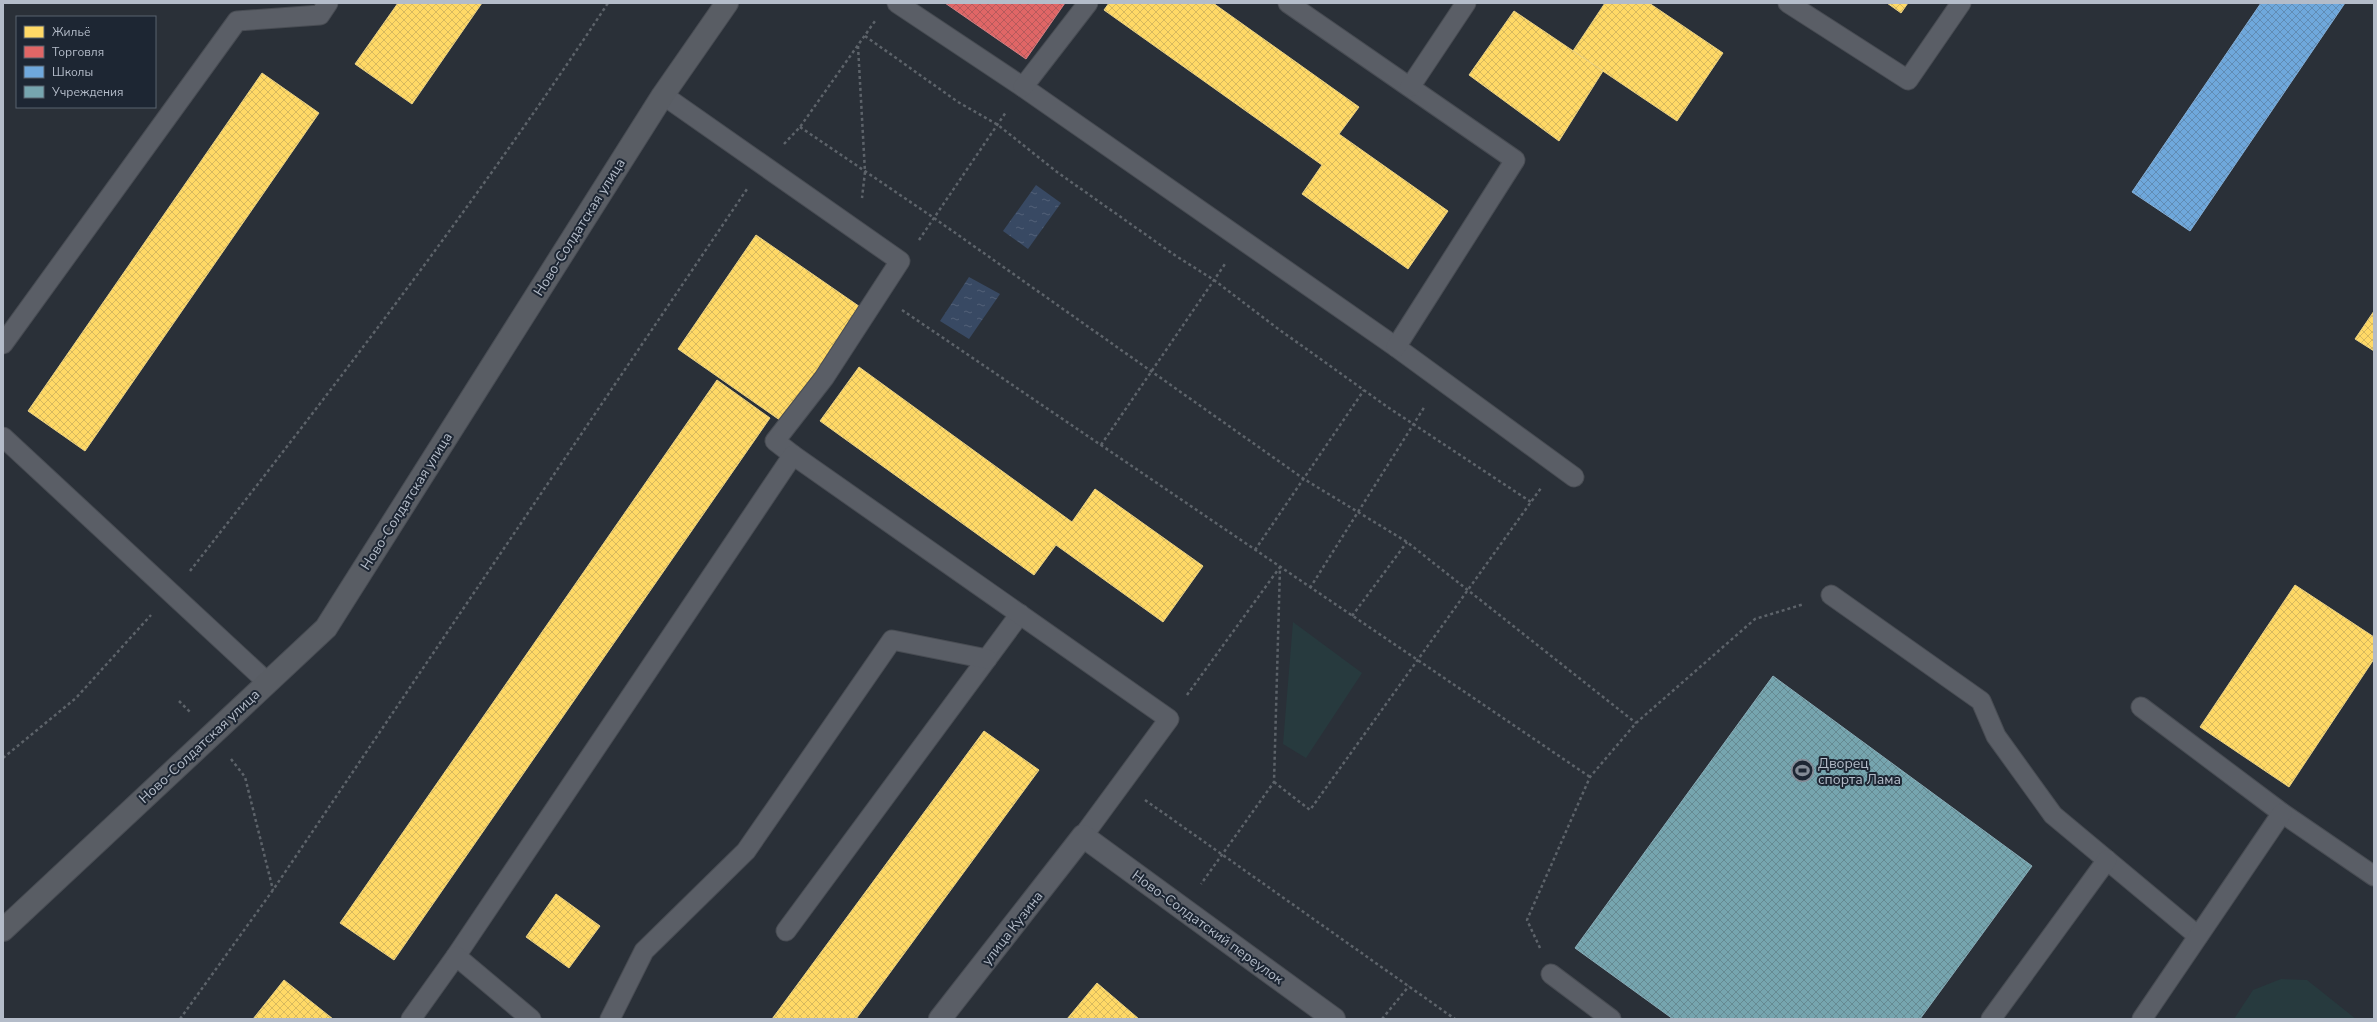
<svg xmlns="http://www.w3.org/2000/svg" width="2377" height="1022" font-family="'Nunito Sans',sans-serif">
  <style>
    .green { fill: #273a3e }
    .water { fill: url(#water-ripples) }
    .homes { fill: url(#homes-cross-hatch); stroke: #e8d084 }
    .shops { fill: url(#shops-cross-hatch); stroke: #d38084 }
    .schools { fill: url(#schools-cross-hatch); stroke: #84aed6 }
    .public { fill: url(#public-cross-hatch); stroke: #89acb7 }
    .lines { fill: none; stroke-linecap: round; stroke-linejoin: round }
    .lane-casing { stroke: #484c53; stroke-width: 21 }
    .street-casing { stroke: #484c53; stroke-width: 24 }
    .secondary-casing { stroke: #484c53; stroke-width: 24 }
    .path { stroke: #5d636a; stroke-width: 2.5; stroke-dasharray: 3 3; stroke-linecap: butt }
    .lane { stroke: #5a5e66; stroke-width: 19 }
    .street { stroke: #5a5e66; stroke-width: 22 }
    .secondary { stroke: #595d64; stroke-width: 22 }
    .labels { text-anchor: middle; stroke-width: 4; stroke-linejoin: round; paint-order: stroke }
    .street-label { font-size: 14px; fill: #b4bcc9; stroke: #1d2633 }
    .poi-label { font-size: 14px; fill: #b4bcc9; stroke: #1d2633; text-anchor: start }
  </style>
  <defs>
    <pattern id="water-ripples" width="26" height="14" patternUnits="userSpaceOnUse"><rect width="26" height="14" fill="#384963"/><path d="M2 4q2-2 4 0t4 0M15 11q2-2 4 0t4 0" fill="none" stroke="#526178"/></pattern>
    <pattern id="homes-cross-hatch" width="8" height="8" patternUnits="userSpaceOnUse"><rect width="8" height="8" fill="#ffd966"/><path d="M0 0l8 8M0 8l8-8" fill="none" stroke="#d7b95e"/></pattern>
    <pattern id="shops-cross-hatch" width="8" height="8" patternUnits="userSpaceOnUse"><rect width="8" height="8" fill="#e06666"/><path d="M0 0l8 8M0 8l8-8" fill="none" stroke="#b65a5c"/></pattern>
    <pattern id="schools-cross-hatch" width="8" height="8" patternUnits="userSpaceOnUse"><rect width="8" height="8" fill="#6fa8dc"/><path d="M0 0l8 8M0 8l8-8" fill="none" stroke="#618cb4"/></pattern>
    <pattern id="public-cross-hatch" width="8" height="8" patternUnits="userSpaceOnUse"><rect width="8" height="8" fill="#76a5af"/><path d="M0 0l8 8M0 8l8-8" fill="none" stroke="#668a92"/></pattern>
  </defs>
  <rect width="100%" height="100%" fill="#2a3038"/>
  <g class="green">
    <polygon points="1293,622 1362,673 1306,758 1283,744"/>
    <polygon points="2281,979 2307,980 2356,1019 2234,1019 2253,990"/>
  </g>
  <g class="water">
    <polygon points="1036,185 1061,203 1028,249 1003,231"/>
    <polygon points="969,277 1000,294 969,339 940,321"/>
  </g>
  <g class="homes">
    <polygon points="398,3 482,3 412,104 355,64"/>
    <polygon points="1109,3 1213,3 1359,107 1339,134 1448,211 1408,269 1302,194 1322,165 1104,10"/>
    <polygon points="1605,3 1649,3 1723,53 1677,121 1573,51"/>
    <polygon points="1887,3 1908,3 1901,13"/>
    <polygon points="1514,11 1603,71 1559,141 1469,75"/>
    <polygon points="262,73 319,113 85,451 28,411"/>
    <polygon points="756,235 863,309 784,423 678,349"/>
    <polygon points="2374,311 2374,351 2355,339"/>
    <polygon points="859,367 1072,522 1095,489 1203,566 1163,622 1056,545 1034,575 820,421"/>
    <polygon points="717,380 770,418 394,960 340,923"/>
    <polygon points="2295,585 2374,637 2374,659 2289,787 2200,727"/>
    <polygon points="984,731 1039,770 856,1019 772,1019"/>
    <polygon points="556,894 600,926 569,968 526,937"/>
    <polygon points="284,980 333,1019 253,1019"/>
    <polygon points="1097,983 1139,1019 1067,1019"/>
  </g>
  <polygon class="shops" points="945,3 1065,3 1026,59"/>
  <polygon class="schools" points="2261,3 2345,3 2190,231 2132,192"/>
  <polygon class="public" points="1773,676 2032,866 1920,1019 1673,1019 1575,948"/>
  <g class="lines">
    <defs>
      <g id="lane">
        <polyline points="897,3 1023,87 1396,347 1574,477"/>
        <polyline points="1288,3 1515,160 1396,347"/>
        <polyline points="1788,3 1908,80 1961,3"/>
        <polyline points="1023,87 1088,3"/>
        <polyline points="1410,87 1466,3"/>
        <polyline points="663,95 900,261 824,378 775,441 793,455"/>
        <polyline points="3,344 237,21 320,15 328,3"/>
        <polyline points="3,437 267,682"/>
        <polyline points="1831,595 1981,701 1996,736 2053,815 2198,936"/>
        <polyline points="2141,707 2282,813 2374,876"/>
        <polyline points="786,931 1020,614"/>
        <polyline points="456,956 793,455 1169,719 1083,836"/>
        <polyline points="1551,974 1611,1019"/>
        <polyline points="411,1019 456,956 531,1019"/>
        <polyline points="610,1019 644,951 746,851 892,640 987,659"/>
        <polyline points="1991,1019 2107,860"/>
        <polyline points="2142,1019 2282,813"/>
      </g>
      <polyline id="street" points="940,1019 1083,836 1334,1019"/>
      <polyline id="secondary" points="3,930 326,628 663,95 727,3"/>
    </defs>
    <use href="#lane" class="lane-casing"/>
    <use href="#street" class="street-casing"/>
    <use href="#secondary" class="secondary-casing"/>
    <g class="path">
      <polyline points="865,36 958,102 998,125 1057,172 1176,256 1214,280 1277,328 1389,408 1531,502"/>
      <polyline points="858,46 865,172 862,198"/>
      <polyline points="800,127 934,218 1304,479 1407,542 1636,723"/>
      <polyline points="784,144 800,127 875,21"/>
      <polyline points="919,240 1006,112"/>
      <polyline points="902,310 1590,777"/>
      <polyline points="1101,445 1225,264"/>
      <polyline points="1255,550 1364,390"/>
      <path d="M 190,571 C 335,386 479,199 608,3"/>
      <polyline points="1310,588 1425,406"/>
      <polyline points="1352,616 1407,542"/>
      <polyline points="1187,695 1280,567 1274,782 1201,884"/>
      <polyline points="179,701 191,713"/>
      <polyline points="3,758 76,698 151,615"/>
      <polyline points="231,759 245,777 273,890"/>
      <polyline points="1274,782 1310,810 1541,488"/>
      <polyline points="1145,800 1455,1019"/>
      <polyline points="1540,948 1527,920 1590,777 1636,723 1755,619 1804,604"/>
      <polyline points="180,1019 273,890 747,189"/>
      <polyline points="1382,1019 1409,986"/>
    </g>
    <use href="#lane" class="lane"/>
    <use href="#street" class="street"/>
    <use href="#secondary" class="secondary"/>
  </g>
  <defs>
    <symbol id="stadium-ring" viewBox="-11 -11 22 22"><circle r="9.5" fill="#1d2633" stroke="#848b96" stroke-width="1.5"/><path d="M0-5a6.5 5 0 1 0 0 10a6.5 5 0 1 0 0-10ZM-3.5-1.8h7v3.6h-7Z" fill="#848b96"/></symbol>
  </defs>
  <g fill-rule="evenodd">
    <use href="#stadium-ring" x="1790" y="758" width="25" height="25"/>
  </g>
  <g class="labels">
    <g class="street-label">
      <text transform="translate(579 227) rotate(-58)" y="5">Ново-Солдатская улица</text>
      <text transform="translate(406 501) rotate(-58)" y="5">Ново-Солдатская улица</text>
      <text transform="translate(199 746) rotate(-43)" y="5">Ново-Солдатская улица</text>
      <text transform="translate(1208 927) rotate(36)" y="5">Ново-Солдатский переулок</text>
      <text transform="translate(1012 928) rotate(-52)" y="5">улица Кузина</text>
    </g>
    <g class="poi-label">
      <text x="1818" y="768">Дворец<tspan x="1818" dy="16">спорта Лама</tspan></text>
    </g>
  </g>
  <rect width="2377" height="1022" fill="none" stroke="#b4bcc9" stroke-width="8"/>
  <rect x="16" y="16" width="140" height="92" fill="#1d2633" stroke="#59626f"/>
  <rect x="24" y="26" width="20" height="12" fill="#ffd966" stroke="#59626f"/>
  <text x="52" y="36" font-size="12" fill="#b4bcc9">Жильё</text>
  <rect x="24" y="46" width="20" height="12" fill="#e06666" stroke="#59626f"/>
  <text x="52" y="56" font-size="12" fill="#b4bcc9">Торговля</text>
  <rect x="24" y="66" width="20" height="12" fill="#6fa8dc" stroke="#59626f"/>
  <text x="52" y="76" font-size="12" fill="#b4bcc9">Школы</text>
  <rect x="24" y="86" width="20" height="12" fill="#76a5af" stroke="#59626f"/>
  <text x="52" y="96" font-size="12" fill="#b4bcc9">Учреждения</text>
</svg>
